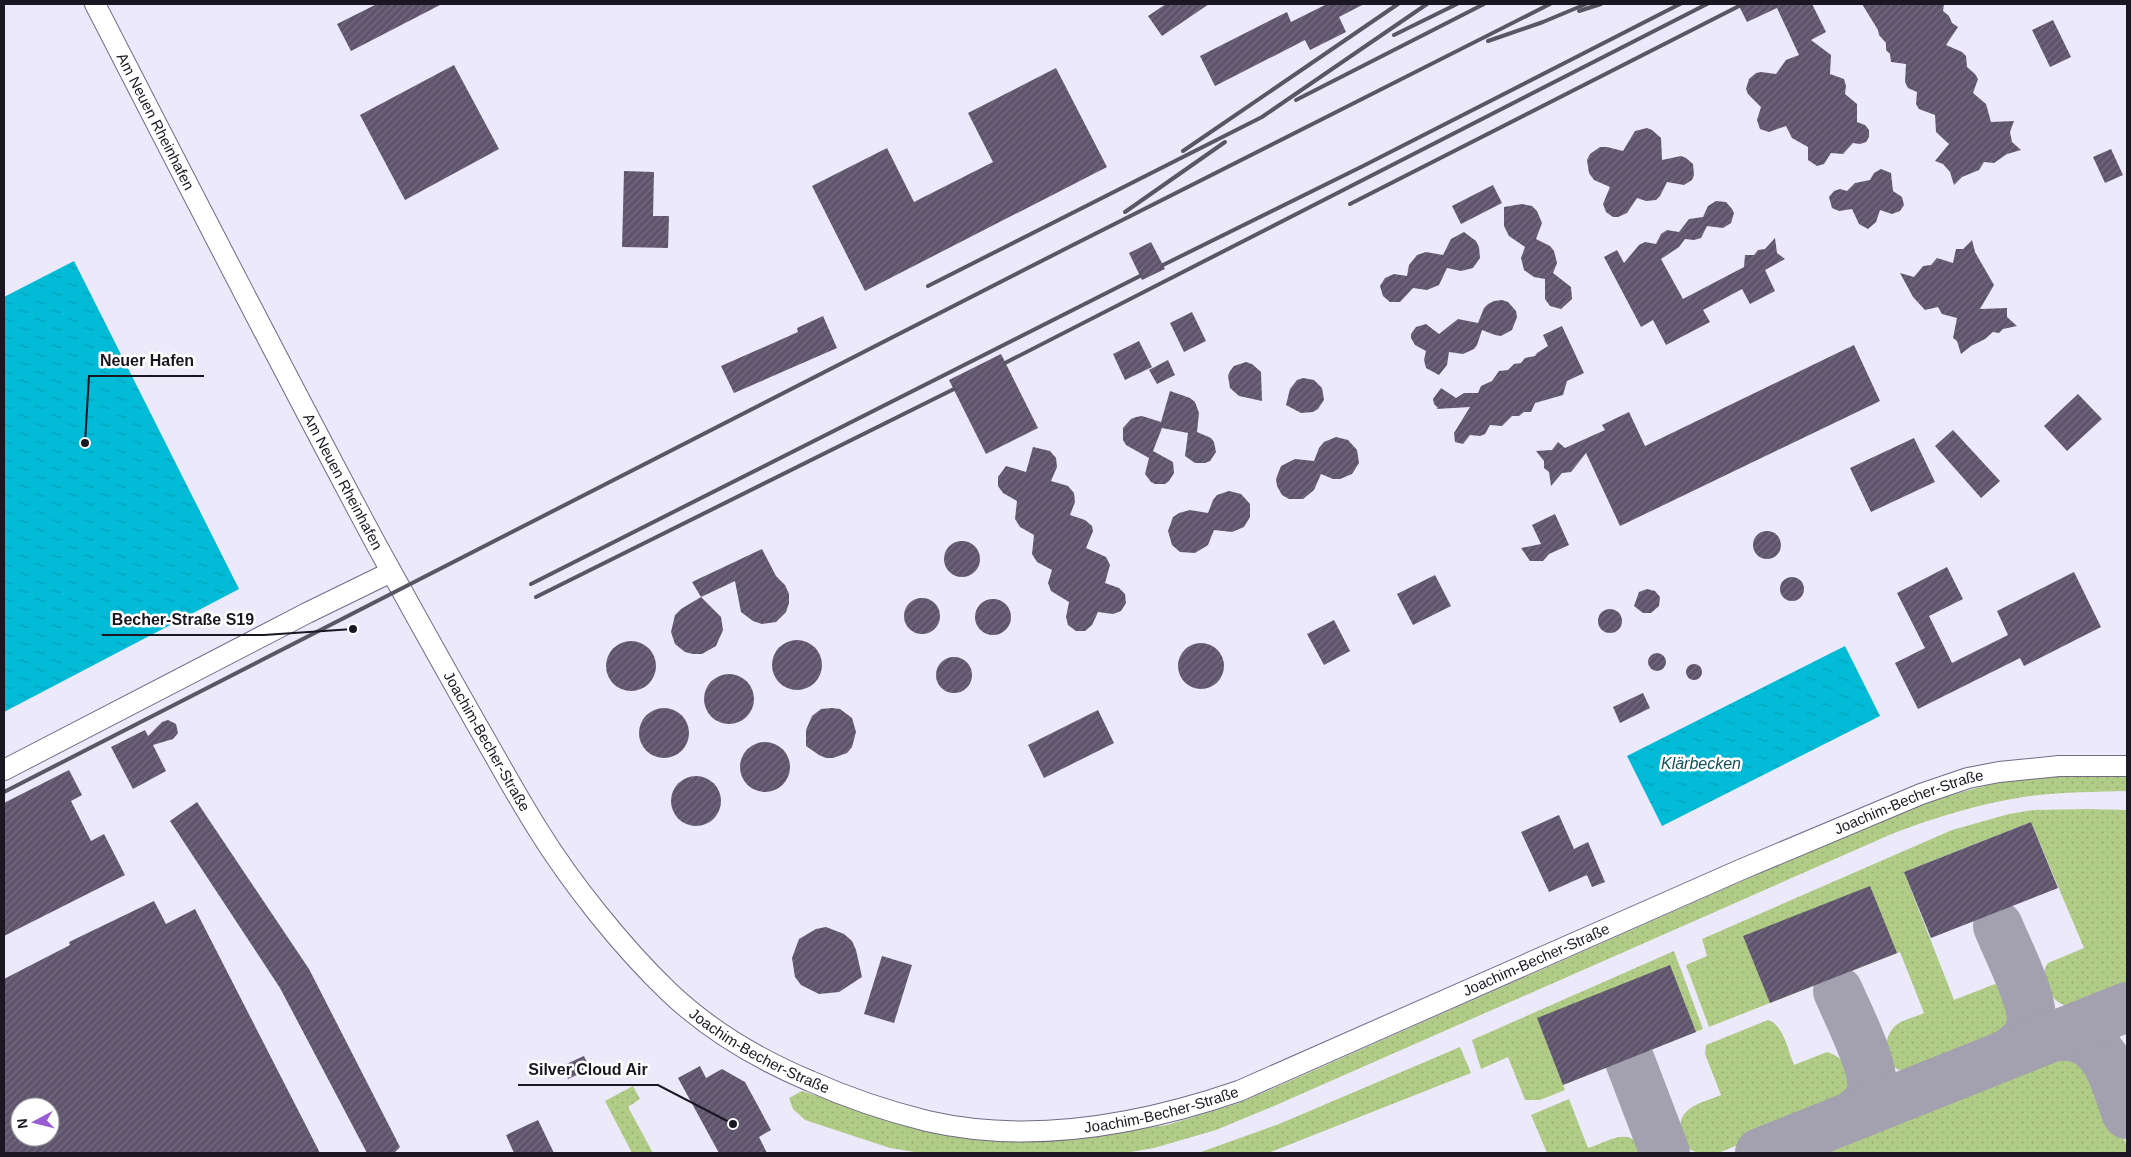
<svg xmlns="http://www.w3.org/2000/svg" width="2131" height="1157" font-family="Helvetica,sans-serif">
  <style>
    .grass { fill: url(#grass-dots) }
    .water { fill: url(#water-ripples) }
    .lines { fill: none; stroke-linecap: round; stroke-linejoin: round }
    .taxiway { stroke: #a3a0b0; stroke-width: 50 }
    .building { fill: url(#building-hatch); fill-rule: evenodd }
    .minor-casing { stroke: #716c86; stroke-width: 22 }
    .minor { stroke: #fff; stroke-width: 20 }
    .rail { stroke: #5a5765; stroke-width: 4 }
    .labels { text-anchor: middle; stroke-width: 5; stroke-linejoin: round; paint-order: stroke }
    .street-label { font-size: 15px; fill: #1a1722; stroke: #fff }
    .water-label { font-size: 16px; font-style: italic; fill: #104f5b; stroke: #fff }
    .leader { fill: none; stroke: #1a1722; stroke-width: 2 }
    .callout-dot { fill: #1a1722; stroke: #fff; stroke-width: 2 }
    .callout-label { font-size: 16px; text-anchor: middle; font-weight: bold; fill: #1a1722; stroke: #fff; stroke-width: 5; stroke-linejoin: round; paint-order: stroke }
  </style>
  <defs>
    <pattern id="grass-dots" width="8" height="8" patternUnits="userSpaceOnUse" patternTransform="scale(1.25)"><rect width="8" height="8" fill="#b1cc87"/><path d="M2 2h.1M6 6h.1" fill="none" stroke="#98ae74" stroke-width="1.8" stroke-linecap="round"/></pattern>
    <pattern id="water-ripples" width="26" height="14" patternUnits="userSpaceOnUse" patternTransform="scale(1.25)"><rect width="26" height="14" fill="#02bbd7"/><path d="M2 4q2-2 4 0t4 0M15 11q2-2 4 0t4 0" fill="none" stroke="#03a0b8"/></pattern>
    <pattern id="building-hatch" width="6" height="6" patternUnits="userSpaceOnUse" patternTransform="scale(1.25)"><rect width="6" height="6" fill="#5e546c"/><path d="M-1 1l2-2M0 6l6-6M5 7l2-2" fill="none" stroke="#756d80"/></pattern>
  </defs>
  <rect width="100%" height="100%" fill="#ece9fb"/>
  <g class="grass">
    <path d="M 2041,775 L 2127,776 L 2127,791 C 2093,792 2058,792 2023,797 C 1979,804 1936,817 1894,833 L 1274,1106 L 1216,1130 L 1154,1148 L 1125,1153 L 921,1153 L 890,1148 L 805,1120 L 793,1109 L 789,1098 L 802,1091 L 889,1120 L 1076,1138 L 1167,1125 L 1236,1104 L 1265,1092 L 1880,820 C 1933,800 1985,782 2041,775 Z"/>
    <path d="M 2088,809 L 2127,810 L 2127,989 L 2077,1009 C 2071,1007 2064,1006 2058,1002 C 2048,995 2039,973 2048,963 L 2084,948 L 2031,822 L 1904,872 L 1954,1000 L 1995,984 L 2007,993 L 2012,1006 L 2012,1020 L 2002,1039 L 1925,1070 C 1917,1072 1910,1074 1902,1071 C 1882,1064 1882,1039 1895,1026 C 1901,1020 1916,1017 1924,1013 L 1900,952 L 1709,1027 L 1686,965 L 1707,956 L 1702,939 L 1952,830 L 2009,814 L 2033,810 Z"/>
    <polygon points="1674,951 1703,1029 1563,1085 1565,1090 1540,1100 1525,1100 1508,1057 1481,1069 1472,1040"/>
    <path d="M 1768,1020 C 1784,1025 1788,1051 1794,1065 L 1827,1052 C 1841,1056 1856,1071 1852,1088 C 1849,1098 1840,1103 1833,1108 L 1718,1153 C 1710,1154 1699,1155 1691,1150 C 1680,1142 1676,1122 1686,1112 C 1694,1103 1710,1100 1721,1095 L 1705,1054 L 1706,1045 Z"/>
    <polygon points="1460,1047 1471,1073 1268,1153 1198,1153 1279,1124"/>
    <path d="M 2061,1056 C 2108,1069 2111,1105 2127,1146 L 2127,1153 L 1802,1153 L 2032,1061 Z"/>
    <polygon points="633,1086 640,1099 628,1107 653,1153 632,1153 605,1101"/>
    <path d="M 1569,1099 L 1588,1148 C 1609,1141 1632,1124 1643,1153 L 1547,1153 L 1531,1115 Z"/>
  </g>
  <g class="water">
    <polygon points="74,261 239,589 4,712 4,297"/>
    <polygon points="1845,646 1880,716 1662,826 1627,756"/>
  </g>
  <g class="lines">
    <g class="taxiway">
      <path d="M 1998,926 C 2007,949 2038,1007 2030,1029 C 2027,1040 2020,1045 2011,1052"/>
      <path d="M 1838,991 C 1848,1015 1878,1071 1871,1094 C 1867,1105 1860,1110 1851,1117"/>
      <path d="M 2050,1037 C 2105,1028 2112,1074 2127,1114"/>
      <polyline points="1630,1061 1665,1153"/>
      <polyline points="1760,1153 2127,1007"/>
    </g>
  </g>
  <g class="building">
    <polygon points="377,4 442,4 351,51 337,24"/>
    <polygon points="1166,4 1209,4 1162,36 1148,16"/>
    <polygon points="1327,4 1364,4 1339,17 1346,32 1310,50 1305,40 1215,86 1200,56 1287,12 1291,22"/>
    <polygon points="1738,4 1812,4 1826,32 1811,40 1831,55 1830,74 1844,79 1846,86 1845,94 1857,104 1857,122 1865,125 1869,130 1869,137 1866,142 1860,144 1853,143 1843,154 1831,153 1824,164 1817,166 1808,160 1808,147 1792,138 1786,126 1769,132 1760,129 1757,120 1761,107 1748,94 1746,89 1749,79 1756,73 1761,72 1776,74 1786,60 1799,55 1777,8 1747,22"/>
    <polygon points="1862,4 1944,4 1943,11 1949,16 1952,23 1958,27 1946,45 1962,52 1966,56 1967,67 1975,74 1978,79 1973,93 1986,104 1991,122 2014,121 2010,132 2012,142 2021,150 2007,154 1994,163 1984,162 1979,170 1962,177 1954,185 1950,172 1943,164 1935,161 1949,144 1936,132 1935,115 1919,109 1916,104 1917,92 1908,88 1905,82 1906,64 1891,62 1890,54 1886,50 1886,43 1879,35 1878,30"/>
    <polygon points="2053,20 2071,57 2050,67 2032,30"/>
    <polygon points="454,65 499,149 405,200 360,115"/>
    <polygon points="1056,68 1107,167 865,291 812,186 887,148 914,202 993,162 968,113"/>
    <polygon points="1647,128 1652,130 1661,138 1662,160 1681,156 1686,158 1693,164 1694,175 1692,180 1684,185 1667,182 1660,196 1656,200 1646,201 1637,198 1627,213 1618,217 1613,217 1606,212 1603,204 1610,187 1594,180 1589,173 1587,160 1590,154 1600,147 1607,147 1623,151 1635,131"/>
    <polygon points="2111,149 2123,175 2105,183 2093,157"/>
    <polygon points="1881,169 1891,173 1893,191 1902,197 1904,205 1900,211 1892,214 1880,210 1876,222 1868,229 1859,224 1852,209 1839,211 1832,208 1829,197 1834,191 1840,189 1847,191 1855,183 1870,180 1874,173"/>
    <polygon points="624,171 654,172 653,216 669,216 668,248 622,247"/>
    <polygon points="1493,185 1502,203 1461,224 1452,206"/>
    <polygon points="1716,201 1726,202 1732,209 1734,213 1731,223 1723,228 1707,226 1701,238 1694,240 1685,239 1679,247 1661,259 1683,299 1744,267 1745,255 1754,255 1758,250 1765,249 1775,238 1777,253 1785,259 1765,270 1775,291 1750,304 1742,289 1703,310 1710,322 1666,345 1653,320 1641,327 1604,257 1617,250 1624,263 1639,245 1645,242 1656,244 1661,234 1667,230 1679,232 1689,219 1703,217 1708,206"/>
    <polygon points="1522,204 1532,206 1537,211 1542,223 1536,239 1550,246 1554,251 1557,263 1553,273 1571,287 1572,299 1561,309 1550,306 1545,299 1545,279 1534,277 1524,270 1521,258 1525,247 1509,236 1504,226 1504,207"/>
    <polygon points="1464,232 1476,241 1479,247 1480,258 1473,268 1461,271 1447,268 1439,285 1427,290 1413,288 1400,302 1390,302 1383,296 1380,286 1385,278 1394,274 1407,276 1409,265 1417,255 1426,252 1443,255 1451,239"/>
    <polygon points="1972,240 1975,252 1994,285 1980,309 2007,308 2007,317 2017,326 2003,329 1999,333 1993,332 1985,339 1971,346 1961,354 1957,341 1953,338 1957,318 1942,314 1938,307 1925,310 1913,297 1900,273 1914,277 1923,266 1931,265 1937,258 1953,263 1956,249 1963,249"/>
    <polygon points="1151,242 1165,269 1142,280 1129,253"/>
    <polygon points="1502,300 1508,302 1516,311 1517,317 1512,330 1501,336 1495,335 1482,330 1477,345 1474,349 1463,354 1449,352 1447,365 1439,375 1426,368 1424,360 1426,351 1415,345 1411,338 1411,334 1416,327 1426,324 1439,334 1458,319 1478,323 1484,308 1488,304 1494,301"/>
    <polygon points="1192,312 1206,341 1184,352 1170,323"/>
    <polygon points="823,316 837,348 734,393 721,366 798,332 797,328"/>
    <polygon points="1562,326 1584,373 1567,381 1563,395 1535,403 1531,412 1524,412 1519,416 1512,416 1502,426 1490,425 1485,434 1480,436 1470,435 1463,444 1455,442 1454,433 1470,407 1436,409 1438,408 1434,404 1433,399 1441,388 1456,398 1464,393 1478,393 1481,386 1492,381 1499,371 1508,370 1514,364 1521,363 1525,358 1535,356 1537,353 1548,346 1543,335"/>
    <polygon points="1139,341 1152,367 1125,380 1113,354"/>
    <polygon points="1854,345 1880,401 1620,526 1586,453 1571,472 1562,473 1551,486 1549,472 1544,468 1544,461 1536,451 1552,450 1558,442 1565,448 1605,430 1602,425 1629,412 1645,446"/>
    <polygon points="1001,354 1038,428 986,454 949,380"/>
    <polygon points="1168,360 1175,375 1157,384 1149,370"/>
    <polygon points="1246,362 1252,364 1261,372 1262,401 1239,396 1230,388 1228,376 1230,371 1234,366"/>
    <polygon points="1303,378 1314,380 1322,388 1324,400 1318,409 1313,412 1301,413 1286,405 1290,389 1297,380"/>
    <polygon points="1170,391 1190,398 1195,402 1199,413 1197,432 1211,438 1214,442 1216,452 1210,461 1205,463 1195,463 1185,456 1188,433 1162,428 1153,451 1173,462 1174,473 1169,481 1165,484 1155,484 1151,482 1145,474 1149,458 1126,445 1123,440 1123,428 1131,419 1136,417 1142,416 1161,422"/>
    <polygon points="2078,394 2102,419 2067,451 2044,426"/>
    <polygon points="1953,430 2000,481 1981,498 1935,446"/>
    <polygon points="1336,437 1348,440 1357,450 1359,463 1352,474 1340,479 1333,479 1321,474 1314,490 1303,499 1289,499 1282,495 1277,486 1276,479 1281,466 1295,459 1314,461 1319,448 1324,442"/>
    <polygon points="1914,438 1935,482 1871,512 1850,468"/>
    <polygon points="1033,447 1050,451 1056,458 1057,467 1051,481 1068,486 1074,493 1075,502 1070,515 1085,520 1092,526 1093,531 1086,548 1106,557 1110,565 1105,583 1119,588 1125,594 1126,603 1121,611 1113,614 1098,612 1092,625 1085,631 1076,631 1068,625 1066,617 1069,602 1051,591 1048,583 1052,570 1037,562 1032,554 1034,535 1020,527 1015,519 1017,501 1003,493 998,486 998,477 1006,466 1026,472"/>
    <polygon points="1229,491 1241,494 1250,504 1250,517 1244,527 1232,532 1214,530 1208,545 1195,553 1180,552 1172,545 1168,531 1173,517 1179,513 1190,510 1208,513 1213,500 1217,495"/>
    <polygon points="1555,514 1569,545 1549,554 1543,561 1530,561 1521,548 1541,544 1532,525"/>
    <circle cx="1767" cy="545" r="14"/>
    <circle cx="962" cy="559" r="18"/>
    <polygon points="762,549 776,576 785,585 789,594 789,603 786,612 776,622 762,624 753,621 741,612 735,581 701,597 721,617 723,630 716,646 702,654 693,654 685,652 675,644 671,632 675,615 681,609 701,597 692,582"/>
    <polygon points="1947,567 1963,599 1929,616 1952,663 2008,635 1997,611 2074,572 2101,627 2024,666 2020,658 1918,709 1895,663 1925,648 1897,593"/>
    <polygon points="1435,575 1451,606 1413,625 1397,594"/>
    <circle cx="1792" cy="589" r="12"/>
    <polygon points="1647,589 1655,591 1660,597 1659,606 1651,613 1643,613 1634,606 1639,592"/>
    <circle cx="922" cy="616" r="18"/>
    <circle cx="993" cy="617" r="18"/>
    <circle cx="1610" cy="621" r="12"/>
    <polygon points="1334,620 1350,651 1324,665 1307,634"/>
    <circle cx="797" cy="665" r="25"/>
    <circle cx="631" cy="666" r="25"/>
    <circle cx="1201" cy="666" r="23"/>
    <circle cx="1657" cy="662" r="9"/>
    <circle cx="954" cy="675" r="18"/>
    <circle cx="1694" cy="672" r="8"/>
    <circle cx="729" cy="699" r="25"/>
    <polygon points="1643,693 1650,708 1620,723 1613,707"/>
    <circle cx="664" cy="733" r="25"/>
    <polygon points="832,708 840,709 852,718 856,732 852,747 847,753 833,758 826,758 819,755 806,746 806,730 812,716 821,709"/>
    <polygon points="1098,710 1114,743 1044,778 1028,745"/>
    <polygon points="168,720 176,724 178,733 173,739 153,745 166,771 133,789 111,747 145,730 148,736 162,722"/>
    <circle cx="765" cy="767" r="25"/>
    <polygon points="69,770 82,795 71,801 91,841 104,834 125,875 4,936 4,803"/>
    <circle cx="696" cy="801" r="25"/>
    <polygon points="197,802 309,969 400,1147 394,1153 367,1153 280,988 170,821"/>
    <polygon points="1559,815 1574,849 1588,842 1605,882 1592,887 1587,875 1549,892 1521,832"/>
    <polygon points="2031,822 2058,888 1931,938 1904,872"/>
    <polygon points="1870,886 1897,953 1770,1003 1743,936"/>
    <path d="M 154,901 L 166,924 L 195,909 L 320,1153 L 4,1153 L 4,979 L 70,945 L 69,942 ZM 20,1107 L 50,1107 L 50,1137 L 20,1137 Z"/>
    <polygon points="826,927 844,934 852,941 856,950 862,977 839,992 819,994 801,985 795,977 792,958 799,939 816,929"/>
    <polygon points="882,956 912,965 894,1023 864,1014"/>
    <polygon points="1670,965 1696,1032 1563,1085 1537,1018"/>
    <polygon points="584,1056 590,1069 568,1079 562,1066"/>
    <polygon points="700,1066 706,1078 722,1069 745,1082 771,1130 759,1137 767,1153 719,1153 678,1078"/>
    <polygon points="538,1120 554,1153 514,1153 506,1135"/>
  </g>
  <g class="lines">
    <defs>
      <g id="minor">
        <path id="s1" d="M 95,4 C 188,185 280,365 376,544 C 413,611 450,678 488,744 C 504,772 520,801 537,828 C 571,883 622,947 669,992 C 710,1031 760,1060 810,1081 C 848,1098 887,1111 927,1121 C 1031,1145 1140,1125 1239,1091 L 1740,870 L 1921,794 L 1968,778 L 1999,772 L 2059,766 L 2127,766"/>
        <polyline points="4,770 307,613 391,572"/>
      </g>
    </defs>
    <use href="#minor" class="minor-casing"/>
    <use href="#minor" class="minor"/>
    <g class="rail">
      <polyline points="1579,11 1601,4"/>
      <polyline points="1394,35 1457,4"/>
      <polyline points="1488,41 1543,22 1586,4"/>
      <polyline points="1296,100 1484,4"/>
      <polyline points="1183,151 1398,4"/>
      <polyline points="1350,204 1743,4"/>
      <polyline points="1125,212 1225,142"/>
      <polyline points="1163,265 1363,166 1680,4"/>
      <polyline points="928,286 1262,117 1427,4"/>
      <polyline points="1005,363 1707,4"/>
      <polyline points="531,584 1140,276"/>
      <polyline points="536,597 954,389"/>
      <polyline points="4,792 1067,248 1550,4"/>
    </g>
  </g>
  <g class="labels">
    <g class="street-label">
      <text dy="5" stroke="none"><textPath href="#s1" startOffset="132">Am Neuen Rheinhafen</textPath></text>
      <text dy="5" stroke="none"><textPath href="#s1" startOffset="538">Am Neuen Rheinhafen</textPath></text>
      <text dy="5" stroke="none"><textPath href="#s1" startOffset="835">Joachim-Becher-Straße</textPath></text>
      <text dy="5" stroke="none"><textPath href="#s1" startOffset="2485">Joachim-Becher-Straße</textPath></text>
      <text dy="5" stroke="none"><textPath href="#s1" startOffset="2080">Joachim-Becher-Straße</textPath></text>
      <text dy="5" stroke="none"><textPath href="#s1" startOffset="1255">Joachim-Becher-Straße</textPath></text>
      <text dy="5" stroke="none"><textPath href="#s1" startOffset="1675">Joachim-Becher-Straße</textPath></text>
    </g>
    <g class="water-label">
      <text x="1701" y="769">Klärbecken</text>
    </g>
  </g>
  <path class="leader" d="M85 443L89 376H204M353 629L264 635H102M733 1124L658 1085H518"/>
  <g class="callout-dot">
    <circle cx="85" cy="443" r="5"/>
    <circle cx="353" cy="629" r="5"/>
    <circle cx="733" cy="1124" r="5"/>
  </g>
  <g class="callout-label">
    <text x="147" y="366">Neuer Hafen</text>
    <text x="183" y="625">Becher-Straße S19</text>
    <text x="588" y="1075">Silver Cloud Air</text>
  </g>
  <rect width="2131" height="1157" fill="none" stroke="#1a1722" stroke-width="10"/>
  <g transform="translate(35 1122) rotate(263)"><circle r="24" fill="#ffffff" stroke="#a3a2a7"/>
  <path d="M0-4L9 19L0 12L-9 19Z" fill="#985cd3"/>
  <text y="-8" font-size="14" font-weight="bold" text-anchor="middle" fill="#1a1722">N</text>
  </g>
</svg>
